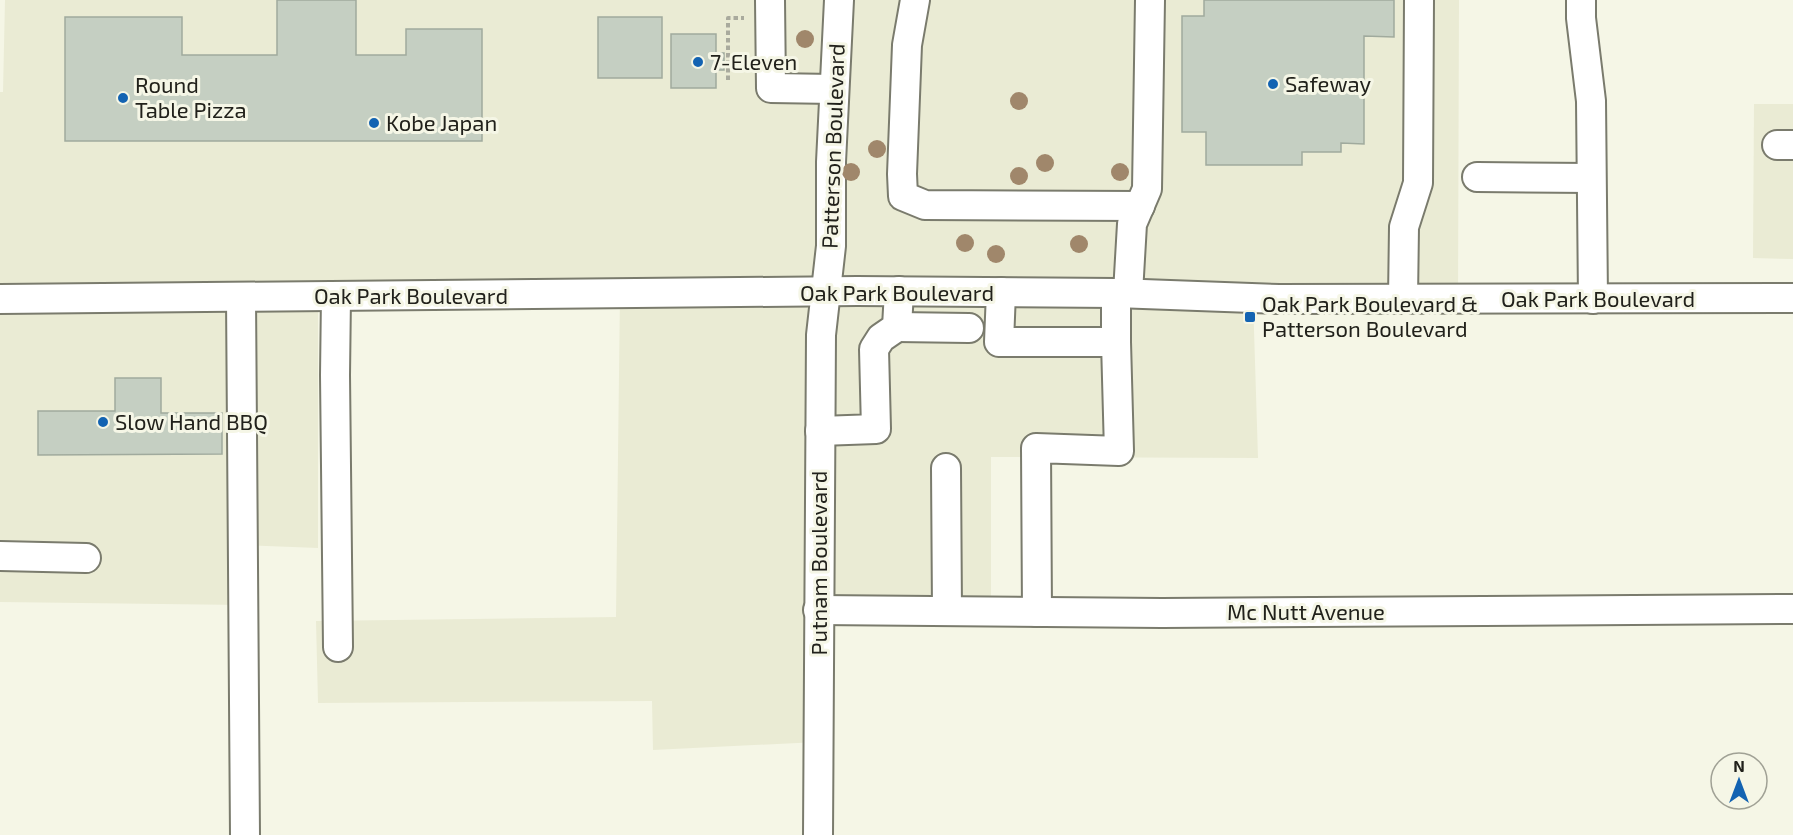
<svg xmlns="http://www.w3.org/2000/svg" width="1793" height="835" font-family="'Exo 2',sans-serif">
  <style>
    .built { fill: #eaebd4 }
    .building { fill: #c5cfc2; stroke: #a0aa9d; stroke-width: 1.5 }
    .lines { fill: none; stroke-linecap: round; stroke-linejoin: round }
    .minor-casing { stroke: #7a7b6d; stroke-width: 32 }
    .path { stroke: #a9aa9d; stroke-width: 4; stroke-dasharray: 4.5 3; stroke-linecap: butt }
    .minor { stroke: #fff; stroke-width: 28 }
    .tree { fill: #a0876b }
    .poi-dot { fill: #1363b2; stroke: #f5f6e6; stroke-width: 2 }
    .labels { text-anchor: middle; stroke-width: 6; stroke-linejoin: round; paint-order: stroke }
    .poi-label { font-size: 22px; fill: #21211b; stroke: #f5f6e6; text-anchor: start }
    .street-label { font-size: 22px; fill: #21211b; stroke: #f5f6e6 }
  </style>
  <rect width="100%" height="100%" fill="#f5f6e6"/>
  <g class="built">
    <polygon points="5,0 1459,0 1458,299 1253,298 1258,458 991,457 991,611 819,610 818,742 653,750 652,701 318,703 316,621 616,617 620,294 318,296 318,548 243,545 243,605 0,602 0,92 3,92"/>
    <polygon points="1754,104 1793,104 1793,259 1753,258"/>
  </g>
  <g class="building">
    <polygon points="277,0 356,0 356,55 406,55 406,29 482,29 482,141 65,141 65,17 182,17 182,55 277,55"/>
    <polygon points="1204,0 1394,0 1394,37 1364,36 1364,144 1341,143 1341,152 1302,152 1302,165 1206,165 1206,132 1182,132 1182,16 1204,16"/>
    <rect x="598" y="17" width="64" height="61"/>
    <polygon points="671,34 716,34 716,53 724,53 724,70 716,70 716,88 671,88"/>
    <polygon points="115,378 161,378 161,413 222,413 222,454 38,455 38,411 115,411"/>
  </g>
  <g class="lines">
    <defs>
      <g id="minor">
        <polyline points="770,0 771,88 834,89"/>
        <polyline points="915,0 907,45 902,174 903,196 925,205 1140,206"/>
        <polyline points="1581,0 1581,18 1591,101 1593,299"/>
        <polyline points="1777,145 1793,145"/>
        <polyline points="1477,177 1591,178"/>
        <polyline points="1001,292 999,342 1116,342 1116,293"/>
        <polyline points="1128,293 1132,224 1147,189 1150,0"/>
        <polyline points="336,296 335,375 338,647"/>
        <polyline points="241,297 245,835"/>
        <polyline points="0,299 857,291 1116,293 1279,299 1793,298"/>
        <polyline points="1403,299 1404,227 1418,183 1419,0"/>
        <polyline points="897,327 969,328"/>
        <polyline points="820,431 876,429 874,349 881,338 897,327 899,291"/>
        <polyline points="946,468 947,611"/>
        <polyline points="0,556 86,558"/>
        <polyline points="818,610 1162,613 1793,609"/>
        <polyline points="1037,612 1036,448 1119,451 1116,342"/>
        <polyline points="818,835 821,335 831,246 831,162 839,0"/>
      </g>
    </defs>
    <use href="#minor" class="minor-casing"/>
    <polyline class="path" points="728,80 728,18 744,18"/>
    <use href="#minor" class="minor"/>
  </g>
  <g class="tree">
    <circle cx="805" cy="39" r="9"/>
    <circle cx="1019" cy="101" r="9"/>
    <circle cx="877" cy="149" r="9"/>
    <circle cx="1045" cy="163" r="9"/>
    <circle cx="851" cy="172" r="9"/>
    <circle cx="1120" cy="172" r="9"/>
    <circle cx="1019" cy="176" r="9"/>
    <circle cx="965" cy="243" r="9"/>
    <circle cx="1079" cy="244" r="9"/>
    <circle cx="996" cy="254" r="9"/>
  </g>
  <g class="poi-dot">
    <circle cx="698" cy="62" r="6"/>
    <circle cx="1273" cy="84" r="6"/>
    <circle cx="123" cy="98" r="6"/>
    <circle cx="374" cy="123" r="6"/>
    <rect x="1244" y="311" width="12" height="12" rx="3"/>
    <circle cx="103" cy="422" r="6"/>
  </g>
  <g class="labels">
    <g class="poi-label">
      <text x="710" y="70">7-Eleven</text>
      <text x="1285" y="92">Safeway</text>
      <text x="135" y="93">Round<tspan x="135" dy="25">Table Pizza</tspan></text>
      <text x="386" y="131">Kobe Japan</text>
      <text x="1262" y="312">Oak Park Boulevard &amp;<tspan x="1262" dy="25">Patterson Boulevard</tspan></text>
      <text x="115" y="430">Slow Hand BBQ</text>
    </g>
    <g class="street-label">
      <text transform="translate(833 146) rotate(-88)" y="8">Patterson Boulevard</text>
      <text x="897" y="301">Oak Park Boulevard</text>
      <text x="411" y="304">Oak Park Boulevard</text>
      <text x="1598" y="307">Oak Park Boulevard</text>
      <text transform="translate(819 563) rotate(-90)" y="8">Putnam Boulevard</text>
      <text x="1306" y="620">Mc Nutt Avenue</text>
    </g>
  </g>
  <g transform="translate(1739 781)"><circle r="28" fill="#f5f6e6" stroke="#a0a195" stroke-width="1.5"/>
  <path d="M0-4.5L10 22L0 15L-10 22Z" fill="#1363b2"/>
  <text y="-9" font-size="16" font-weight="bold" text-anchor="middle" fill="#21211b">N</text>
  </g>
</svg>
